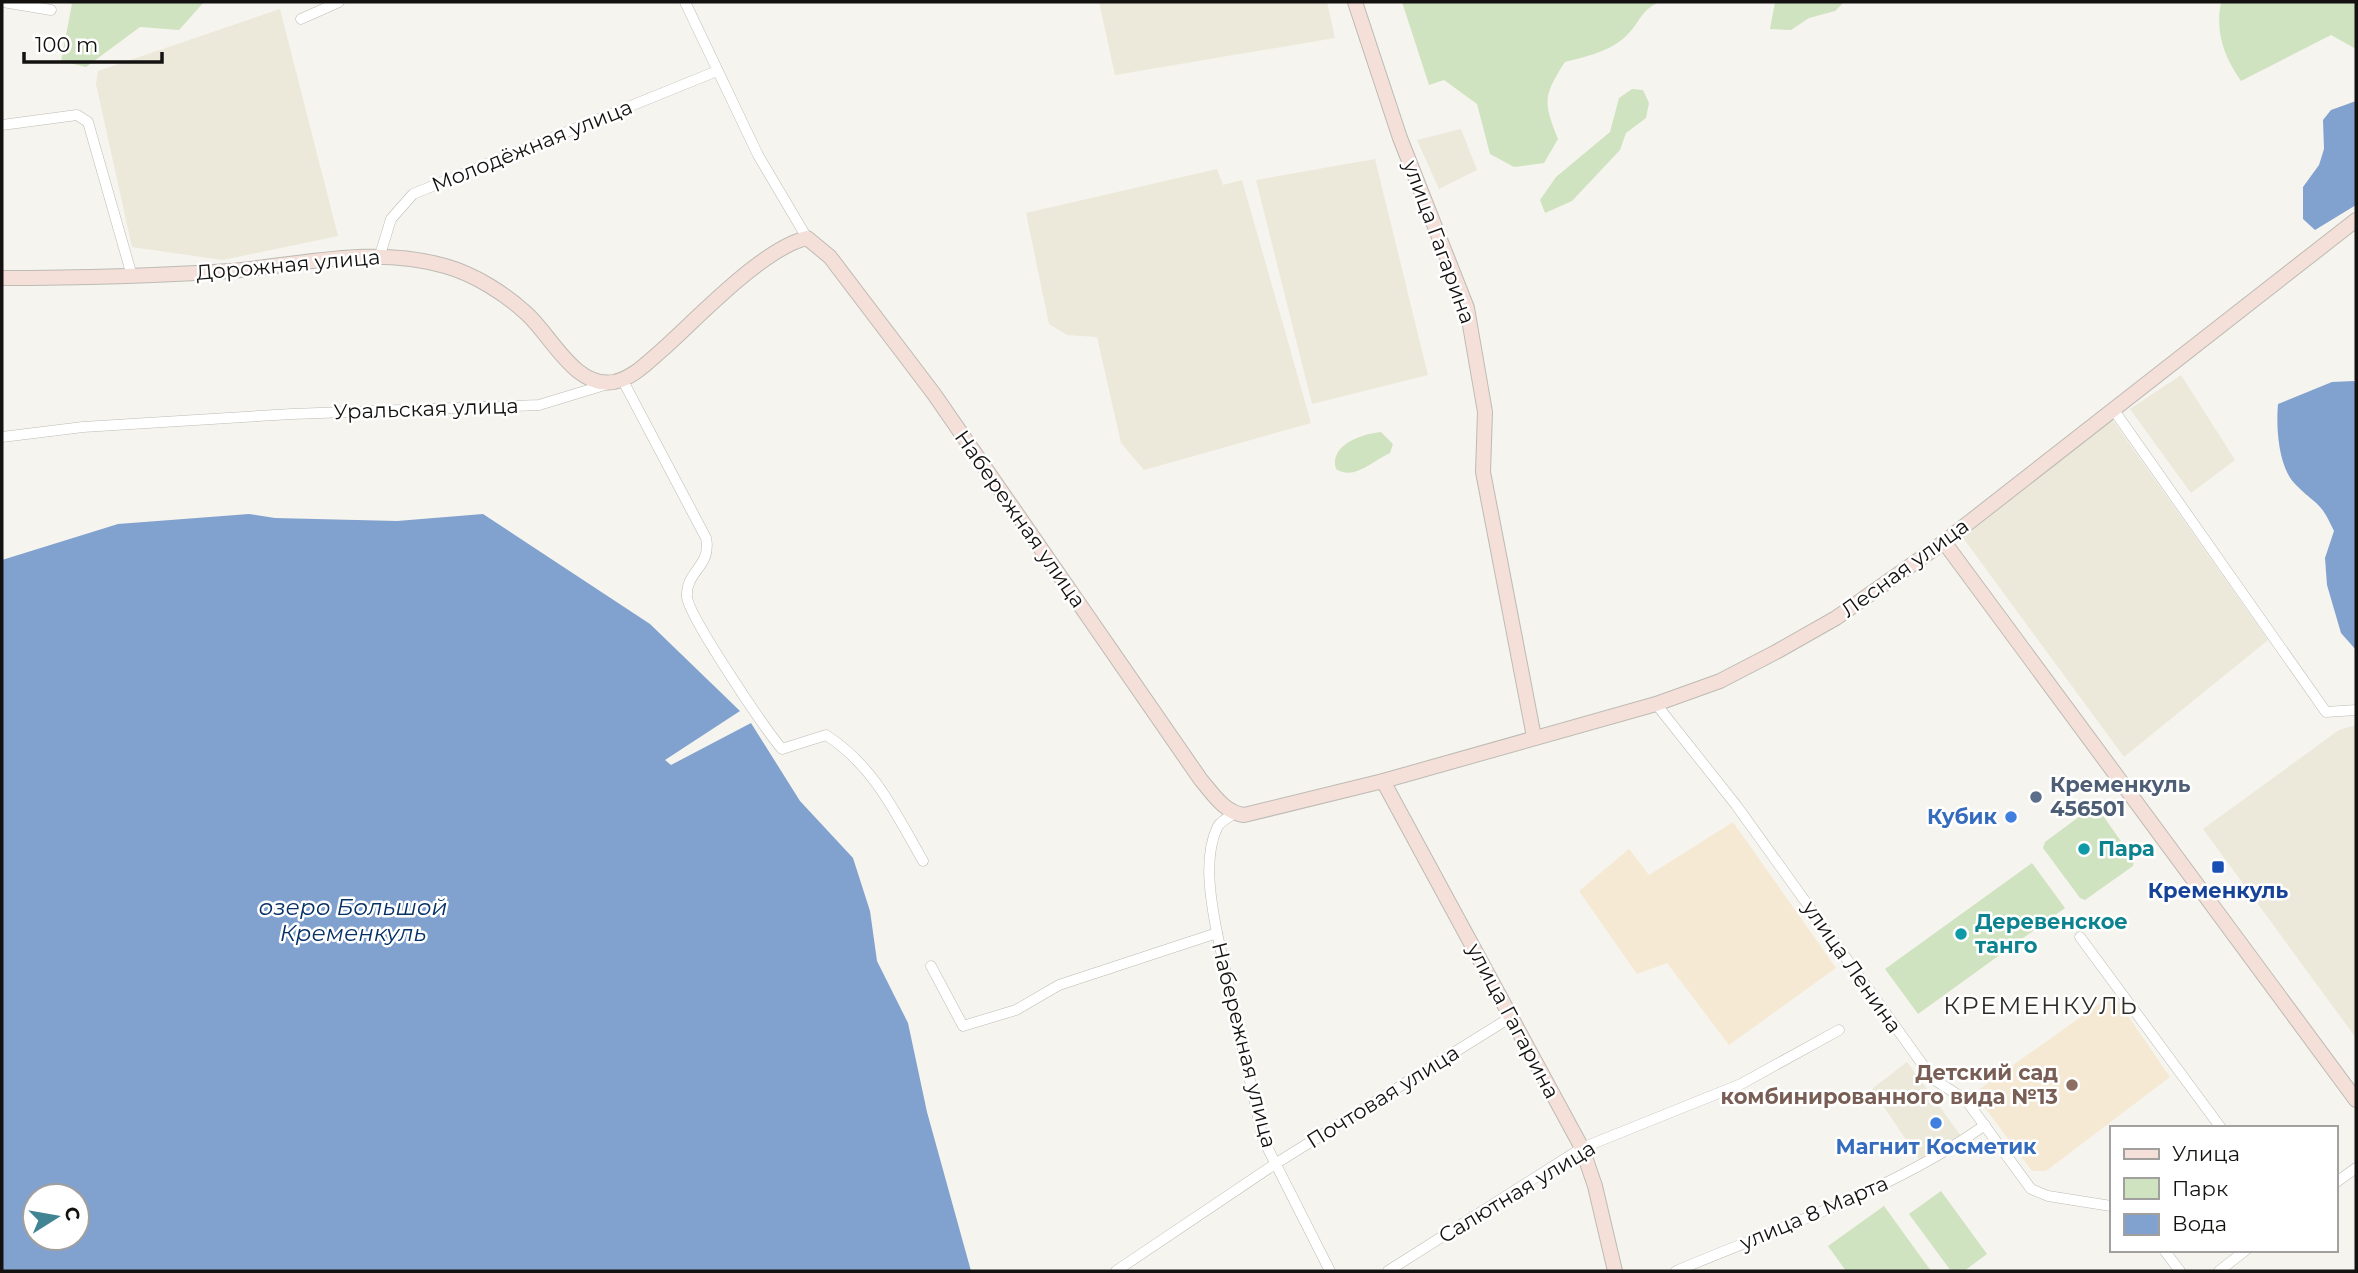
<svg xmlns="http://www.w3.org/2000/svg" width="2358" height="1273" font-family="Montserrat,sans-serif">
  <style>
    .built { fill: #ece8da }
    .education { fill: #f5e9d4 }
    .green { fill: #d0e3c0 }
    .water { fill: #81a1ce; fill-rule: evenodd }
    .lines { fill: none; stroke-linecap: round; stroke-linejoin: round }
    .street-casing { stroke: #bcbbb4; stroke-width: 11 }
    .secondary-casing { stroke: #bcbbb4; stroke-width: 16 }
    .street { stroke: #fff; stroke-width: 10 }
    .secondary { stroke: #f4dfd9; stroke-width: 14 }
    .service-dot { fill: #5c6f8a; stroke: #fff; stroke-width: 2.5 }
    .shop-dot { fill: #3f7fe0; stroke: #fff; stroke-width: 2.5 }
    .culture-dot { fill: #0f9aa8; stroke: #fff; stroke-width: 2.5 }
    .transit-dot { fill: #1a4fb4; stroke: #fff; stroke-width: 2.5 }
    .education-dot { fill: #8d6e63; stroke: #fff; stroke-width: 2.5 }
    .labels { text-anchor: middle; stroke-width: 5; stroke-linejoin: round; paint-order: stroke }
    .street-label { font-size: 21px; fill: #131210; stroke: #fff }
    .service-label { font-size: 21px; font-weight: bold; fill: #4e5e75; stroke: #fff; text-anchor: start }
    .shop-label { font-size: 21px; font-weight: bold; fill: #366cbe; stroke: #fff; text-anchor: end }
    .culture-label { font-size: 21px; font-weight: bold; fill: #0d838f; stroke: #fff; text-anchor: start }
    .transit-label { font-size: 21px; font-weight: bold; fill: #164399; stroke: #fff }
    .education-label { font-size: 21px; font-weight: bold; fill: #785e54; stroke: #fff; text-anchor: end }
    .water-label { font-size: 23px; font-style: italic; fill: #063167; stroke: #fff }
    .quarter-label { font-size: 24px; letter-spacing: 2px; fill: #2d2c27; stroke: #fff }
  </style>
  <rect width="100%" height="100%" fill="#f6f4ee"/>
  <g class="built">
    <polygon points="1099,2 1327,2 1335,38 1115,75"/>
    <polygon points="280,9 338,236 222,260 132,247 96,84 98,71"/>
    <polygon points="1461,129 1477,170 1439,189 1417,140"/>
    <polygon points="1375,159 1428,375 1312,404 1256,180"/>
    <polygon points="1217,169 1223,185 1242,180 1311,423 1144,470 1121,443 1097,337 1067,335 1049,324 1026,213"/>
    <polygon points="2181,375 2235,460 2191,493 2130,409"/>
    <polygon points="2112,419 2268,640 2124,757 1961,535"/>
    <polygon points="2356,725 2356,1038 2203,829 2339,730"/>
    <polygon points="1907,1062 1961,1136 1937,1155 1919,1159 1872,1089"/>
  </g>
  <g class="education">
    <polygon points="1733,822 1836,968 1729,1045 1667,963 1637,974 1579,891 1629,849 1649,875"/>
    <polygon points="2113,994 2170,1077 2046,1171 2032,1171 1974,1093"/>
  </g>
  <g class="green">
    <polygon points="63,2 204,2 179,30 140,27 86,67 61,61 72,4"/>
    <path d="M 1402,2 L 1660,2 C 1641,9 1640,23 1626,36 C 1611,51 1585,57 1565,62 C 1543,96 1543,102 1558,139 L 1544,163 L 1514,167 L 1490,154 L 1477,104 L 1444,80 L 1429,85 Z"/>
    <polygon points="1775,2 1844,2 1835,11 1809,18 1791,30 1770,29"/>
    <path d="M 2221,2 L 2356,2 L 2356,49 L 2331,35 L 2241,81 C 2224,57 2215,32 2221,2 Z"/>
    <polygon points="1632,89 1643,90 1649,103 1646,118 1626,133 1620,150 1572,201 1545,213 1540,200 1556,177 1610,132 1619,98"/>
    <path d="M 1381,432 L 1393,444 L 1390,453 C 1372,461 1354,481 1336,469 C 1329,445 1361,434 1381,432 Z"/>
    <polygon points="2097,807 2134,860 2133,866 2085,900 2080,898 2043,848 2045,842 2091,808"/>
    <polygon points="2032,863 2065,908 1918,1014 1885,969"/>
    <polygon points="1941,1191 1987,1254 1964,1271 1951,1271 1909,1214"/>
    <polygon points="1884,1206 1931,1271 1846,1271 1828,1246"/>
  </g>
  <g class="water">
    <polygon points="2356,101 2356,205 2315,230 2303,219 2303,187 2319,165 2324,149 2323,120 2331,110"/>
    <path d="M 2354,381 L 2356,384 L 2356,650 L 2341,633 L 2327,585 L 2325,558 L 2334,531 C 2319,499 2318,507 2296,485 C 2278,468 2276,427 2278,404 L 2332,382 Z"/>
    <path d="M 249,514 L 275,518 L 397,521 L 483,514 L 650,624 L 740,711 L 665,760 L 671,765 L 751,723 L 800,801 L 853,858 L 870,911 L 877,961 L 908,1023 L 927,1112 L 971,1271 L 2,1271 L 2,560 L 118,524 ZM 35,1196 L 77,1196 L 77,1238 L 35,1238 Z"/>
  </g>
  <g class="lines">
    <defs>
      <g id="street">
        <polyline points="3,2 51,10"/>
        <polyline points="685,2 758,155 807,238"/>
        <polyline points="301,19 339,2"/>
        <polyline points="2,125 77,115 88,122 132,276"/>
        <polyline points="380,255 391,219 413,194 717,71"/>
        <path d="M 622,379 L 706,538 C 712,567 685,571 687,597 C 689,617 765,729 782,749 L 826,735 C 874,766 895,812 923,861"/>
        <polyline points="2113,409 2326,712 2356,710"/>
        <polyline points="2,437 83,427 292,414 539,405 608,384"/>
        <polyline points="1656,704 1736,805 1933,1079 1966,1100 2031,1189 2048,1196 2111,1206"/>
        <path d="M 1233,814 C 1228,818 1219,822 1217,828 C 1203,858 1211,902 1217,933 L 1263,1139 L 1330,1271"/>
        <polyline points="2080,937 2221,1128"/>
        <polyline points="931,966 963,1026 1016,1010 1059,985 1217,933"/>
        <polyline points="2335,1183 2356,1168"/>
        <polyline points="2164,1250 2180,1271"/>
        <polyline points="1116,1271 1275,1164 1511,1017"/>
        <polyline points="1388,1271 1582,1148 1741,1084 1839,1030"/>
        <path d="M 1676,1271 C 1780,1227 1892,1191 1985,1125"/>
        <polyline points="2219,1271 2246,1250"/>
      </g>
      <g id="secondary">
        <polyline points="1355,2 1400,138 1467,308 1485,412 1483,472 1534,737"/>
        <path d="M 2,278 C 78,278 153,276 229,271 C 302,265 372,245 445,266 C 474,274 504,293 526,313 C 551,335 575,389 614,382 C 633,378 648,362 662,350 C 698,318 763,248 807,238 L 830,257 L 934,394 L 1201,780 C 1214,795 1224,812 1244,815 L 1383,781 L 1656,704 L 1720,681 L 1776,652 L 1836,618 L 1944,542 L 2356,220"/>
        <polyline points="1944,542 2356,1100"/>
        <polyline points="1383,781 1582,1148 1595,1186 1615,1271"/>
      </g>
    </defs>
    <use href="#street" class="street-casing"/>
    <use href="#secondary" class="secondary-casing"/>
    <use href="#street" class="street"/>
    <use href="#secondary" class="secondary"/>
  </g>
  <circle class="service-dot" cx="2036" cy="797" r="7"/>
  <g class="shop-dot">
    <circle cx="2011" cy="817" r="7"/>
    <circle cx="1936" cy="1123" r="7"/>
  </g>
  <g class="culture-dot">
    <circle cx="2084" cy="849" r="7"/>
    <circle cx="1961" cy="934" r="7"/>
  </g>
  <rect class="transit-dot" x="2211" y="860" width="14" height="14" rx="3.5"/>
  <circle class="education-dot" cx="2072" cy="1085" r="7"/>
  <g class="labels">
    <g class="street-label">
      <text transform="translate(532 146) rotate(-22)" y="7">Молодёжная улица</text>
      <text transform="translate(1439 242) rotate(70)" y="7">улица Гагарина</text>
      <text transform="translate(288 265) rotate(-5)" y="7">Дорожная улица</text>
      <text transform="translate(426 409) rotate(-2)" y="7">Уральская улица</text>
      <text transform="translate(1020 519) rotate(55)" y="7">Набережная улица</text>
      <text transform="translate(1905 568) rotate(-36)" y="7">Лесная улица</text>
      <text transform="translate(1852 967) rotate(55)" y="7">улица Ленина</text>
      <text transform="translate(1513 1021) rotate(62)" y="7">улица Гагарина</text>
      <text transform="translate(1244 1045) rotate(76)" y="7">Набережная улица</text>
      <text transform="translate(1383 1097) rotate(-32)" y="7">Почтовая улица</text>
      <text transform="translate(1517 1192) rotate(-31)" y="7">Салютная улица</text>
      <text transform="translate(1814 1213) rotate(-23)" y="7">улица 8 Марта</text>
    </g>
    <g class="service-label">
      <text x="2050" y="792">Кременкуль<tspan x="2050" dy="24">456501</tspan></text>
    </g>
    <g class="shop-label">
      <text x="1997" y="824">Кубик</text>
      <text x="1936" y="1154" text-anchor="middle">Магнит Косметик</text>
    </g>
    <g class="culture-label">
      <text x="2098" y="856">Пара</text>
      <text x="1975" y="929">Деревенское<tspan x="1975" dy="24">танго</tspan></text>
    </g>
    <g class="transit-label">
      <text x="2218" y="898">Кременкуль</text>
    </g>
    <g class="education-label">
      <text x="2058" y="1080">Детский сад<tspan x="2058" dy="24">комбинированного вида №13</tspan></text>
    </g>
    <g class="water-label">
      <text x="353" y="915">озеро Большой<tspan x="353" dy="26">Кременкуль</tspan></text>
    </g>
    <g class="quarter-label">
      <text x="2041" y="1014">КРЕМЕНКУЛЬ</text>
    </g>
  </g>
  <rect width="2358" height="1273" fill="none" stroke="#131210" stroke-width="7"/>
  <rect x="2110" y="1126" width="228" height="126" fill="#ffffff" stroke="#a1a09f" stroke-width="2"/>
  <rect x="2124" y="1149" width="35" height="10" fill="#f4dfd9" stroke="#a1a09f" stroke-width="2"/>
  <text x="2172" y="1161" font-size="21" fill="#131210">Улица</text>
  <rect x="2124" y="1178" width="35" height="21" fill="#d0e3c0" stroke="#a1a09f" stroke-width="2"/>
  <text x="2172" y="1196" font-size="21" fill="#131210">Парк</text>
  <rect x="2124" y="1214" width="35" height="21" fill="#81a1ce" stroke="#a1a09f" stroke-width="2"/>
  <text x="2172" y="1231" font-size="21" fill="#131210">Вода</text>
  <g transform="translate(56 1217) rotate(79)"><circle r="33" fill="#ffffff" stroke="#a1a09f" stroke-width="2"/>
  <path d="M0-5L12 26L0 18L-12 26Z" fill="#418494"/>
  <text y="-10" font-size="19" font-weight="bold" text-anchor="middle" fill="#131210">С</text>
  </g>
  <path d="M24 52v10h138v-10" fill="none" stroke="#131210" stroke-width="3.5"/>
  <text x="35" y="52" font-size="21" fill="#131210" stroke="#ffffff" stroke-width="5" paint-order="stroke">100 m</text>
</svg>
